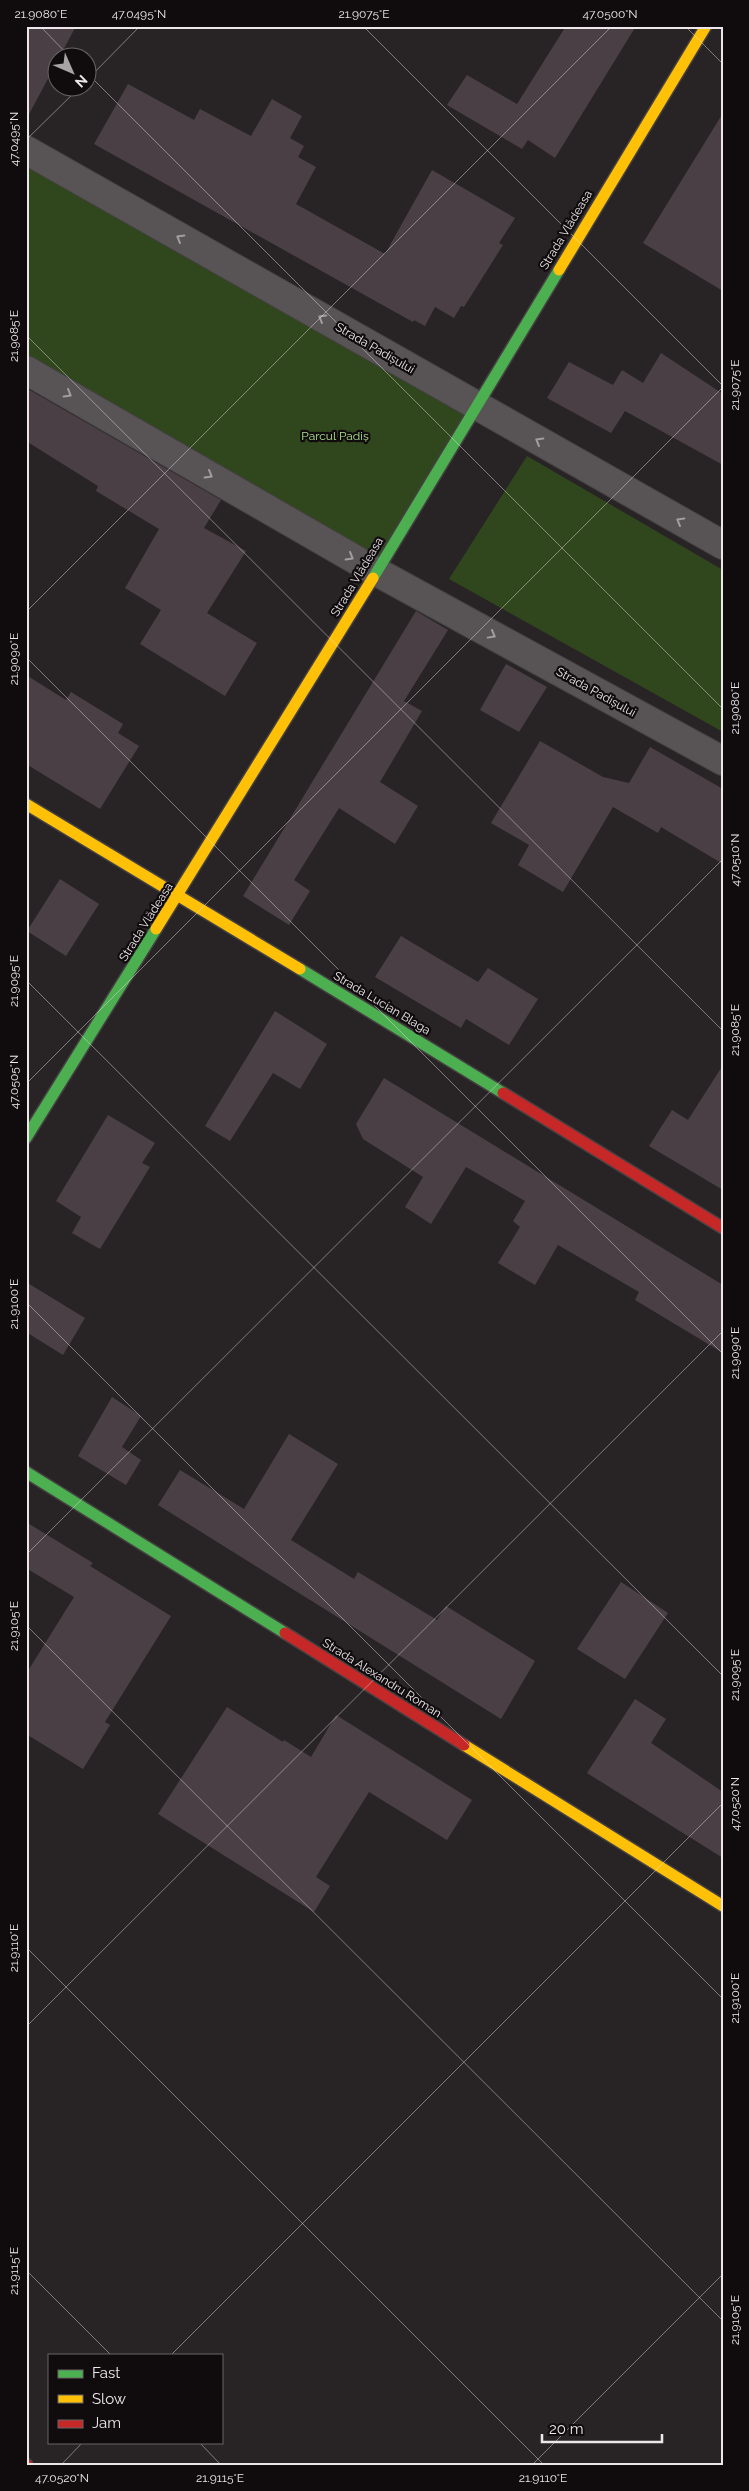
<svg xmlns="http://www.w3.org/2000/svg" width="749" height="2491" font-family="Raleway,sans-serif">
  <style>
    .green { fill: #30461d }
    .building { fill: #4a3f45 }
    .lines { fill: none; stroke-linecap: round; stroke-linejoin: round }
    .street-casing { stroke: #454143; stroke-width: 30 }
    .fast-casing { stroke: #454143; stroke-width: 14 }
    .slow-casing { stroke: #454143; stroke-width: 14 }
    .jam-casing { stroke: #454143; stroke-width: 14 }
    .street { stroke: #585456; stroke-width: 28 }
    .fast { stroke: #4caf50; stroke-width: 11 }
    .slow { stroke: #ffc107; stroke-width: 11 }
    .jam { stroke: #c62828; stroke-width: 11 }
    .oneway { stroke: #a29ea0 }
    .ticks { fill: none; stroke: #ede7ea; stroke-width: 1; stroke-opacity: 0.45 }
    .labels { text-anchor: middle; stroke-width: 4.5; stroke-linejoin: round; paint-order: stroke }
    .street-label { font-size: 12px; fill: #ede7ea; stroke: #100c0e }
    .park-label { font-size: 12px; fill: #afe18c; stroke: #100c0e }
    .neatline { fill: none; stroke: #ede7ea; stroke-width: 2 }
    .ticks-label { font-size: 12px; text-anchor: middle; fill: #ede7ea }
  </style>
  <rect width="100%" height="100%" fill="#282426"/>
  <g class="green">
    <polygon points="26,150 476,405 377,572 26,370"/>
    <polygon points="527,456 723,570 723,732 449,579"/>
  </g>
  <g class="building">
    <polygon points="26,26 76,26 26,120"/>
    <polygon points="566,26 636,26 555,158 528,140 522,149 447,105 467,75 517,104"/>
    <polygon points="128,84 194,120 200,109 251,136 272,99 302,116 290,138 304,146 298,157 316,167 296,204 385,254 432,170 515,218 499,243 503,245 464,307 461,306 454,318 435,307 425,326 414,320 413,322 94,144"/>
    <polygon points="723,113 723,291 643,243"/>
    <polygon points="661,353 723,394 723,465 625,411 611,433 547,398 569,362 613,385 622,370 643,383"/>
    <polygon points="26,388 221,500 204,528 246,551 207,613 257,643 225,696 140,644 161,610 125,588 159,529 96,491 98,486 26,441"/>
    <polygon points="416,611 448,630 404,701 422,711 380,782 418,806 395,844 339,808 294,880 310,891 289,925 243,896"/>
    <polygon points="506,664 547,687 519,732 480,710"/>
    <polygon points="26,675 66,700 71,692 123,724 118,733 139,746 100,809 26,764"/>
    <polygon points="540,741 603,777 629,783 650,747 723,789 723,864 661,827 658,833 613,807 563,892 518,865 529,845 491,823"/>
    <polygon points="60,879 99,904 66,956 27,931"/>
    <polygon points="401,936 478,982 488,968 538,999 509,1045 466,1019 461,1028 375,977"/>
    <polygon points="275,1011 327,1044 300,1089 273,1073 230,1141 205,1126"/>
    <polygon points="723,1065 723,1190 649,1146 672,1110 688,1120"/>
    <polygon points="384,1078 723,1285 723,1353 635,1300 639,1292 558,1245 535,1285 498,1263 520,1227 513,1221 525,1201 466,1167 431,1224 405,1207 423,1177 363,1139 356,1124"/>
    <polygon points="108,1115 155,1143 142,1163 150,1167 100,1249 72,1233 81,1217 56,1201"/>
    <polygon points="26,1282 85,1318 63,1355 26,1332"/>
    <polygon points="112,1397 141,1416 122,1447 141,1460 126,1485 78,1456"/>
    <polygon points="289,1434 338,1464 291,1540 354,1579 358,1572 437,1620 446,1606 535,1661 501,1719 158,1505 180,1470 244,1509"/>
    <polygon points="26,1522 93,1563 90,1566 171,1616 105,1722 110,1725 83,1769 26,1734 26,1674 74,1597 26,1568"/>
    <polygon points="621,1582 668,1613 625,1679 577,1649"/>
    <polygon points="635,1699 666,1719 651,1743 723,1792 723,1858 587,1773"/>
    <polygon points="227,1707 283,1742 284,1740 311,1757 336,1715 472,1800 447,1840 369,1792 316,1877 330,1886 314,1912 158,1814"/>
  </g>
  <g class="lines">
    <defs>
      <g id="street">
        <polyline points="26,150 723,545"/>
        <polyline points="26,370 377,572 723,761"/>
      </g>
      <g id="fast">
        <polyline points="373,578 559,270"/>
        <polyline points="300,969 503,1093"/>
        <polyline points="26,1138 156,929"/>
        <polyline points="26,1472 285,1633"/>
      </g>
      <g id="slow">
        <polyline points="559,270 706,26"/>
        <polyline points="26,804 300,969"/>
        <polyline points="156,929 373,578"/>
        <polyline points="464,1745 723,1906"/>
      </g>
      <g id="jam">
        <polyline points="503,1093 723,1228"/>
        <polyline points="285,1633 464,1745"/>
        <polyline points="26,2464 27,2465"/>
      </g>
    </defs>
    <use href="#street" class="street-casing"/>
    <use href="#fast" class="fast-casing"/>
    <use href="#slow" class="slow-casing"/>
    <use href="#jam" class="jam-casing"/>
    <use href="#street" class="street"/>
    <use href="#fast" class="fast"/>
    <use href="#slow" class="slow"/>
    <use href="#jam" class="jam"/>
  </g>
  <defs><path id="oneway-chevron" d="M-2-3.5L2.5 0L-2 3.5" fill="none" stroke-width="1.6" stroke-linecap="round" stroke-linejoin="round" transform="scale(1.25)"/></defs>
  <g class="oneway">
    <use href="#oneway-chevron" transform="translate(180 238) rotate(-150)"/>
    <use href="#oneway-chevron" transform="translate(322 318) rotate(-150)"/>
    <use href="#oneway-chevron" transform="translate(68 394) rotate(30)"/>
    <use href="#oneway-chevron" transform="translate(539 441) rotate(-150)"/>
    <use href="#oneway-chevron" transform="translate(209 475) rotate(30)"/>
    <use href="#oneway-chevron" transform="translate(680 521) rotate(-150)"/>
    <use href="#oneway-chevron" transform="translate(350 557) rotate(30)"/>
    <use href="#oneway-chevron" transform="translate(492 635) rotate(29)"/>
  </g>
  <path class="ticks" d="M 40,26 L 71,58M 363,26 L 723,386M 685,26 L 723,64M 88,74 L 723,709M 88,79 L 140,26M 26,140 L 79,88M 26,335 L 723,1031M 26,612 L 612,26M 26,657 L 723,1354M 26,980 L 723,1676M 26,1084 L 723,387M 26,1302 L 723,1999M 26,1555 L 723,859M 26,1625 L 723,2321M 26,1947 L 544,2465M 26,2027 L 723,1331M 26,2270 L 111,2355M 171,2355 L 723,1803M 199,2442 L 221,2465M 61,2465 L 83,2442M 532,2465 L 723,2274"/>
  <g class="labels">
    <g class="street-label">
      <text transform="translate(566 230) rotate(-59)" y="4">Strada Vlădeasa</text>
      <text transform="translate(375 348) rotate(30)" y="4">Strada Padișului</text>
      <text transform="translate(357 577) rotate(-59)" y="4">Strada Vlădeasa</text>
      <text transform="translate(596 692) rotate(29)" y="4">Strada Padișului</text>
      <text transform="translate(146 922) rotate(-58)" y="4">Strada Vlădeasa</text>
      <text transform="translate(382 1003) rotate(31)" y="4">Strada Lucian Blaga</text>
      <text transform="translate(382 1678) rotate(32)" y="4">Strada Alexandru Roman</text>
    </g>
    <g class="park-label">
      <text x="335" y="440">Parcul Padiș</text>
    </g>
  </g>
  <rect width="749" height="2491" fill="none" stroke="#100c0e" stroke-width="55"/>
  <rect x="48" y="2354" width="175" height="90" fill="#100c0e" stroke="#686466"/>
  <rect x="58" y="2370" width="25" height="8" fill="#4caf50" stroke="#686466"/>
  <text x="92" y="2378" font-size="15" fill="#ede7ea">Fast</text>
  <rect x="58" y="2395" width="25" height="8" fill="#ffc107" stroke="#686466"/>
  <text x="92" y="2404" font-size="15" fill="#ede7ea">Slow</text>
  <rect x="58" y="2420" width="25" height="8" fill="#c62828" stroke="#686466"/>
  <text x="92" y="2428" font-size="15" fill="#ede7ea">Jam</text>
  <g transform="translate(72 72) rotate(135)"><circle r="24" fill="#100c0e" stroke="#686466"/>
  <path d="M0-4L9 19L0 12L-9 19Z" fill="#a8a3a5"/>
  <text y="-8" font-size="14" font-weight="bold" text-anchor="middle" fill="#ede7ea">N</text>
  </g>
  <path d="M542 2434v8h120v-8" fill="none" stroke="#ede7ea" stroke-width="2.5"/>
  <text x="549" y="2434" font-size="15" fill="#ede7ea" stroke="#100c0e" stroke-width="4" paint-order="stroke">20 m</text>
  <rect x="28" y="28" width="694" height="2436" class="neatline"/>
  <g class="ticks-label">
    <text x="41" y="18">21.9080°E</text>
    <text x="139" y="18">47.0495°N</text>
    <text x="364" y="18">21.9075°E</text>
    <text x="610" y="18">47.0500°N</text>
    <text transform="translate(14 139) rotate(-90)" y="4">47.0495°N</text>
    <text transform="translate(14 336) rotate(-90)" y="4">21.9085°E</text>
    <text transform="translate(735 385) rotate(-90)" y="4">21.9075°E</text>
    <text transform="translate(14 659) rotate(-90)" y="4">21.9090°E</text>
    <text transform="translate(735 708) rotate(-90)" y="4">21.9080°E</text>
    <text transform="translate(735 860) rotate(-90)" y="4">47.0510°N</text>
    <text transform="translate(14 981) rotate(-90)" y="4">21.9095°E</text>
    <text transform="translate(735 1030) rotate(-90)" y="4">21.9085°E</text>
    <text transform="translate(14 1082) rotate(-90)" y="4">47.0505°N</text>
    <text transform="translate(14 1304) rotate(-90)" y="4">21.9100°E</text>
    <text transform="translate(735 1353) rotate(-90)" y="4">21.9090°E</text>
    <text transform="translate(14 1626) rotate(-90)" y="4">21.9105°E</text>
    <text transform="translate(735 1675) rotate(-90)" y="4">21.9095°E</text>
    <text transform="translate(735 1804) rotate(-90)" y="4">47.0520°N</text>
    <text transform="translate(14 1948) rotate(-90)" y="4">21.9110°E</text>
    <text transform="translate(735 1998) rotate(-90)" y="4">21.9100°E</text>
    <text transform="translate(14 2271) rotate(-90)" y="4">21.9115°E</text>
    <text transform="translate(735 2320) rotate(-90)" y="4">21.9105°E</text>
    <text x="62" y="2482">47.0520°N</text>
    <text x="220" y="2482">21.9115°E</text>
    <text x="543" y="2482">21.9110°E</text>
  </g>
</svg>
